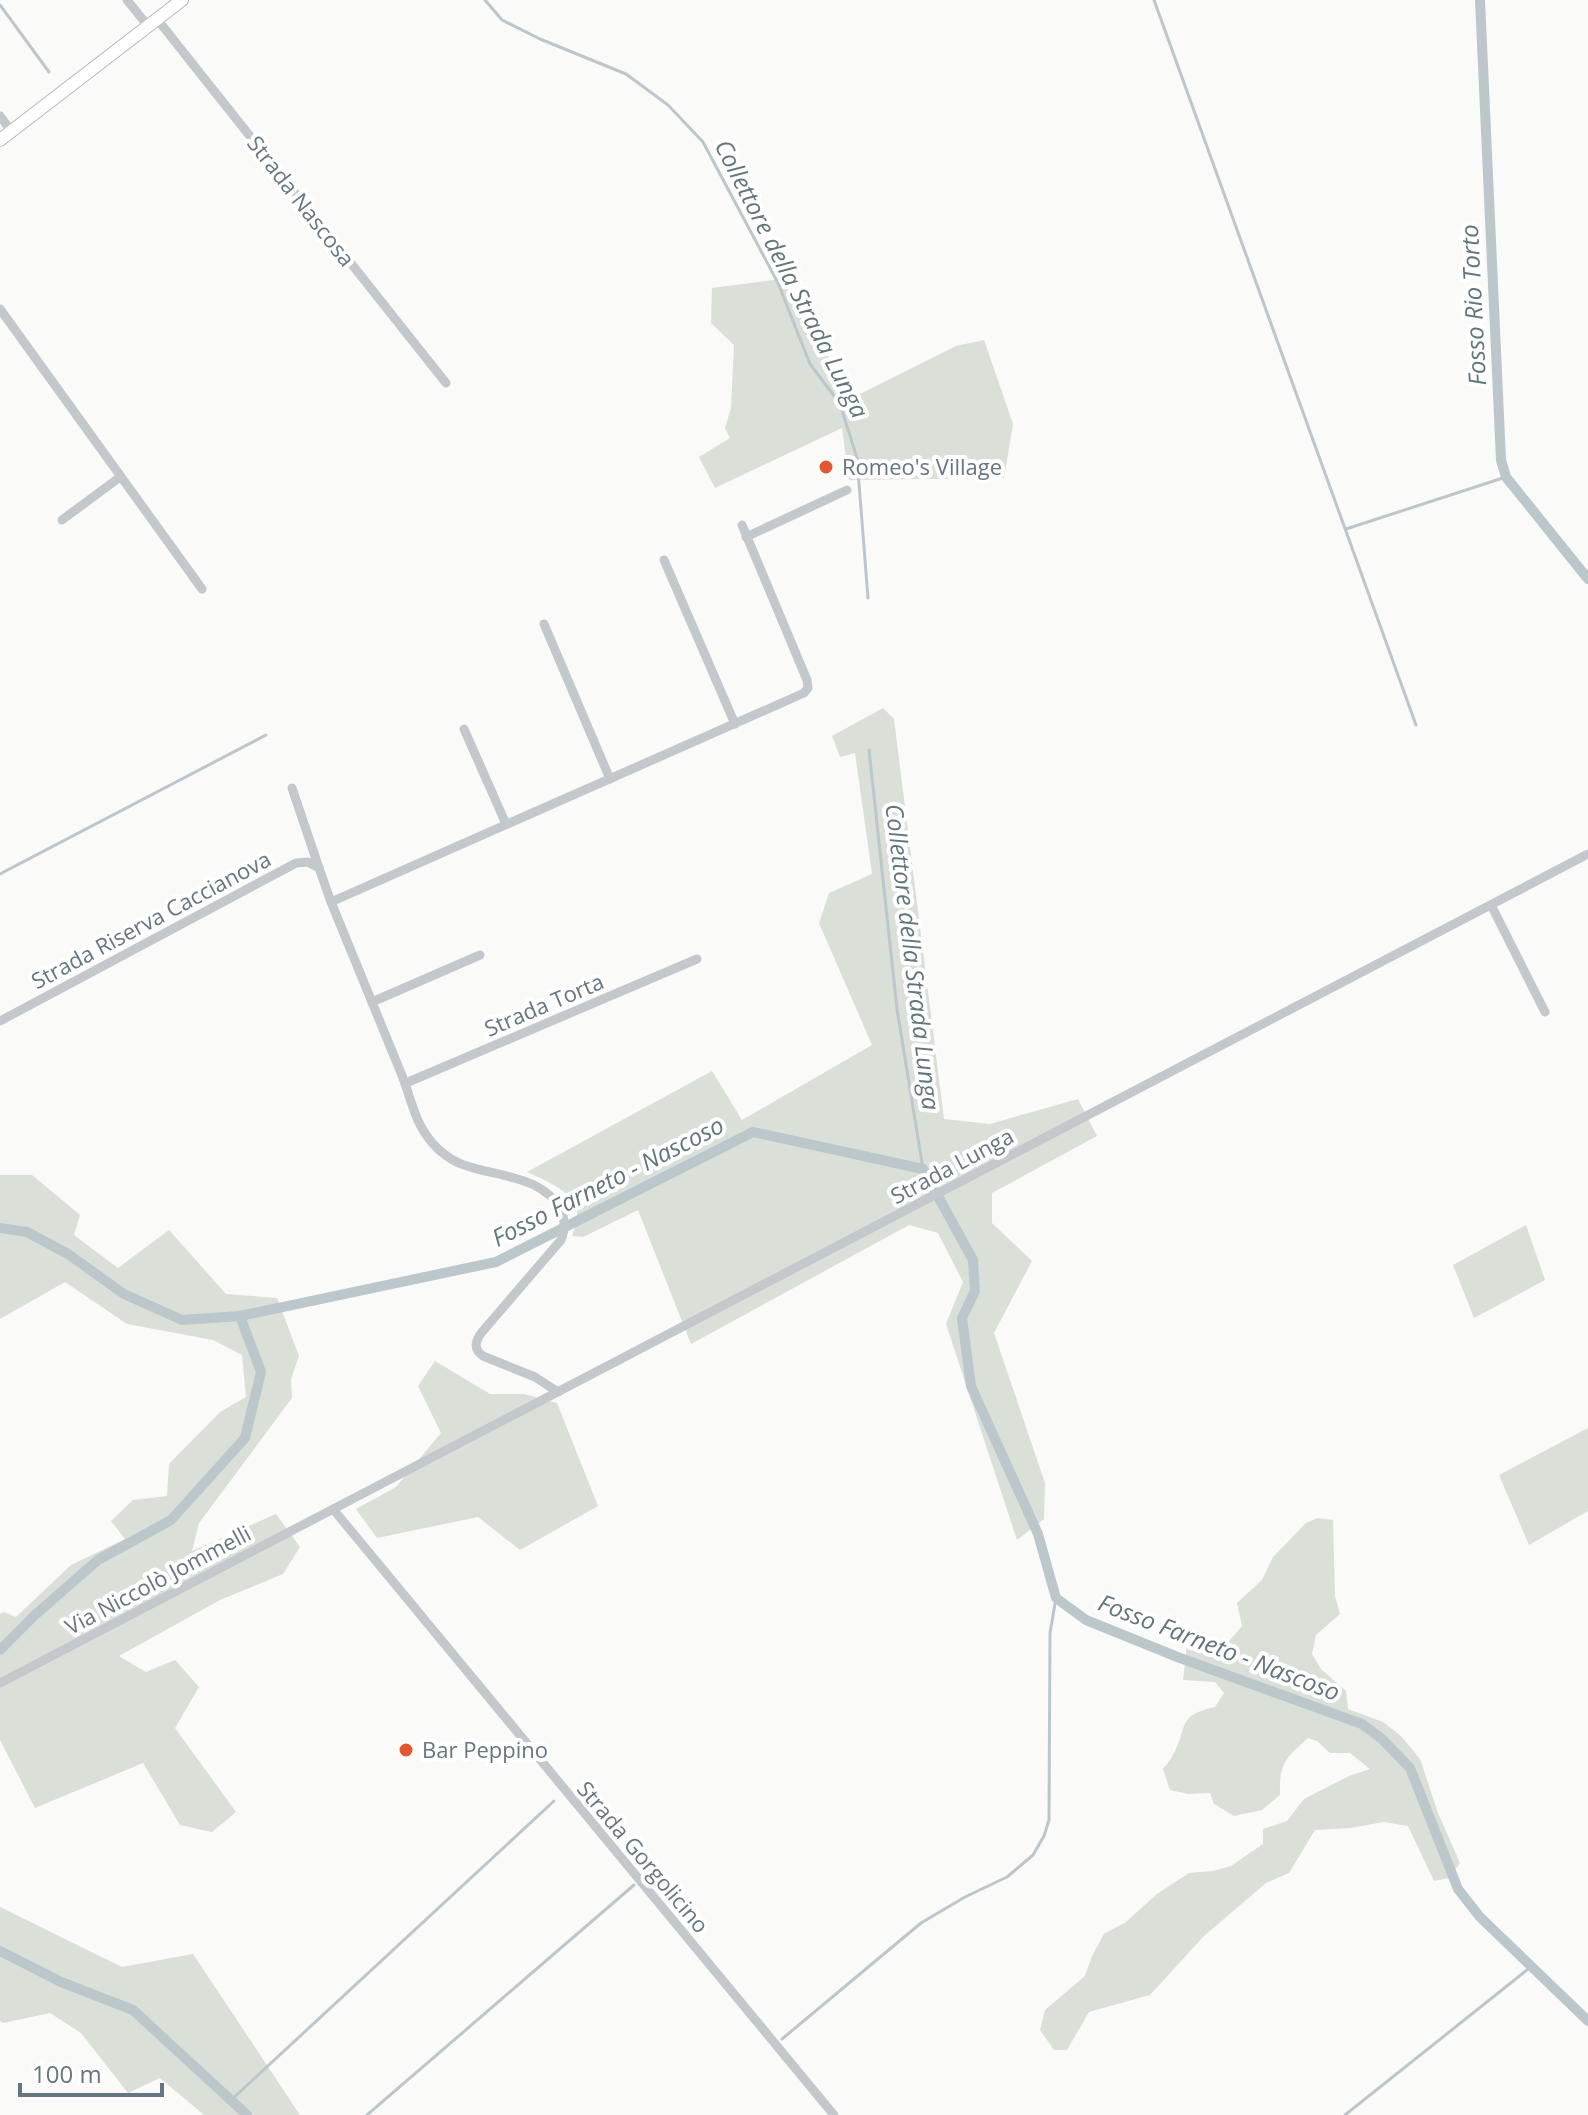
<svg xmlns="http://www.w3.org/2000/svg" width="1588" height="2115" font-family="'Open Sans',sans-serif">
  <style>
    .green { fill: #dadfd7 }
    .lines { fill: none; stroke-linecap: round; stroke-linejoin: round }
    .stream { stroke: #bbc7cb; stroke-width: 3 }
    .canal { stroke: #bbc7cb; stroke-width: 10 }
    .secondary-casing { stroke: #b3babf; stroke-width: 14 }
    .street { stroke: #c3c8cc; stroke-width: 9 }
    .secondary { stroke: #fff; stroke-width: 12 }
    .poi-dot { fill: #e4572e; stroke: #fff; stroke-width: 3 }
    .labels { text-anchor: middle; stroke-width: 8; stroke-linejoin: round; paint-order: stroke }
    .street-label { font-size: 22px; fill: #657683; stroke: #fff }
    .poi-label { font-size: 22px; fill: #657683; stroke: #fff; text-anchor: start }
    .water-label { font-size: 24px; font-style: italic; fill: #60757c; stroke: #fff }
  </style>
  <rect width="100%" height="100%" fill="#fafaf8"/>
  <g class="green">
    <polygon points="781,279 804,314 852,398 956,346 984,340 1013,424 1004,478 849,480 842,428 715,488 699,457 730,438 725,428 731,408 734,345 711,323 712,288"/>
    <path d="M 883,708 L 894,719 L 944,1119 L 990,1124 L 1078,1099 L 1097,1136 L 992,1193 L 992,1223 L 1032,1261 L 994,1333 L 1045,1483 L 1044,1519 L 1017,1540 L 946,1324 L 963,1282 L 938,1233 L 909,1225 L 691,1344 L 638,1210 L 583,1237 L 572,1236 C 574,1230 577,1223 577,1217 C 578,1192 546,1181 527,1172 L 712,1071 L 742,1120 L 872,1045 L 819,923 L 829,893 L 872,874 L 855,753 L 840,757 L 832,736 Z"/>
    <polygon points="0,1175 32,1175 80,1215 74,1235 118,1268 169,1230 226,1294 277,1298 299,1356 291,1379 292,1398 199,1523 192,1551 276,1514 300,1547 283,1574 220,1600 119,1656 146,1672 175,1660 199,1687 175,1728 236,1812 212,1832 180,1825 143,1763 35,1808 0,1740 0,1614 4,1612 16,1617 71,1565 125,1539 111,1521 133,1500 167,1496 169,1464 220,1412 246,1397 242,1355 213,1340 127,1324 65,1282 0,1319"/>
    <polygon points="1526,1225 1545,1280 1474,1318 1453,1265"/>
    <polygon points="435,1361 490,1394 524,1394 557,1403 598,1506 520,1550 478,1517 377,1538 356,1509 396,1487 441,1433 418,1386"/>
    <polygon points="1588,1428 1588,1511 1529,1545 1499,1475"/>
    <path d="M 1318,1518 L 1333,1520 L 1335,1596 L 1340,1614 L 1316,1635 L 1312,1654 L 1321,1669 L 1346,1691 L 1348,1709 L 1383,1722 L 1401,1736 L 1420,1759 L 1438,1813 L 1460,1863 L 1449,1878 L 1434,1881 L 1408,1826 L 1384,1822 L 1350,1828 L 1315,1830 L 1289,1873 L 1266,1883 L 1204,1936 L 1150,1995 L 1089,2012 L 1067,2050 L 1054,2050 L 1040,2030 L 1045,2010 L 1085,1976 L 1092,1956 L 1104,1934 L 1126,1922 L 1157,1894 L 1189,1873 L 1213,1871 L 1231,1866 L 1263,1844 L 1263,1829 L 1287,1821 L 1304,1799 L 1349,1776 L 1370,1769 L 1350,1753 L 1330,1753 L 1317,1741 L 1308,1738 C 1285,1759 1279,1763 1280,1795 L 1262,1810 L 1234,1816 L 1214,1804 L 1210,1793 L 1188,1794 L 1170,1790 L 1163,1769 C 1167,1764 1171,1759 1174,1753 C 1189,1725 1176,1716 1215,1707 L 1224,1693 L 1215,1682 L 1183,1680 L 1187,1643 L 1225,1646 L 1242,1626 L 1237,1603 L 1262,1580 L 1273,1557 L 1306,1523 Z"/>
    <polygon points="0,1907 122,1967 193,1954 300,2115 204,2115 160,2078 128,2093 81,2033 50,2013 3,2023 0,2021"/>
  </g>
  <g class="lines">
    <g class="stream">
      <polyline points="485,0 502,20 540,39 626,74 668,105 703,142 778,283 810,364 840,404 857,458 868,598"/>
      <polyline points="1154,0 1416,725"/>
      <polyline points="0,5 49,72"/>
      <polyline points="1346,529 1506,477"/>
      <polyline points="869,750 897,1009 923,1169"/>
      <polyline points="0,874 266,735"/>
      <polyline points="782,2039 921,1923 965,1897 1007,1877 1033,1855 1044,1836 1049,1820 1050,1633 1056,1598"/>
      <polyline points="230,2101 554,1801"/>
      <polyline points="367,2115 634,1885"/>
      <polyline points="1345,2115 1532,1966"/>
    </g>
    <g class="canal">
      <polyline points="1480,0 1501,460 1506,477 1588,579"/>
      <polyline points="0,1228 27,1232 68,1254 124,1294 182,1320 240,1316 261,1372 245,1438 171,1520 98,1560 35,1615 0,1650"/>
      <polyline points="240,1316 496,1262 753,1132 923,1169 973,1260 975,1291 962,1318 971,1386 1038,1534 1056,1598 1086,1620 1180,1658 1362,1724 1382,1739 1410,1768 1458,1889 1480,1917 1588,2021"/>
      <polyline points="0,1951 61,1982 133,2010 247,2115"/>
    </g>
    <defs>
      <polyline id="secondary" points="0,140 182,0"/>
    </defs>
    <use href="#secondary" class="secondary-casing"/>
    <g class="street">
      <polyline points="127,0 148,26"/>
      <polyline points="157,19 446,383"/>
      <polyline points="0,116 11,131"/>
      <polyline points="0,309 202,589"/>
      <polyline points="62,520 120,477"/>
      <polyline points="746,537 847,490"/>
      <polyline points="664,560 735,724"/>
      <polyline points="544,624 610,779"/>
      <polyline points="464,729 506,824"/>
      <polyline points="292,788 319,868"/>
      <polyline points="1491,905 1545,1012"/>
      <polyline points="372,1002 480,955"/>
      <polyline points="0,1021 296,863 308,862 319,868 331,902"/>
      <polyline points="406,1083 697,959"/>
      <path d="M 558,1392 L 535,1377 L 483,1356 C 473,1349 475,1341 482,1332 L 561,1240 C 565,1230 566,1221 561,1211 C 544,1175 496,1177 464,1165 C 454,1162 446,1156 438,1149 C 414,1126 413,1102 401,1073 C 378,1016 354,959 331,902 L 804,693 L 808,688 L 807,680 L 742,525"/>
      <polyline points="333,1509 834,2115"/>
      <polyline points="0,1683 1588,854"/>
    </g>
    <use href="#secondary" class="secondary"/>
  </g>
  <g class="poi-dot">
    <circle cx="826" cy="467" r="8"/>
    <circle cx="406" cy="1750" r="8"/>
  </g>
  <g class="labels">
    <g class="street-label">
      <text transform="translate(301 201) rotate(52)" y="8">Strada Nascosa</text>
      <text transform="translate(151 920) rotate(-28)" y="8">Strada Riserva Caccianova</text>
      <text transform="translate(544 1005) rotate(-23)" y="8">Strada Torta</text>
      <text transform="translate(952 1166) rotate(-28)" y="8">Strada Lunga</text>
      <text transform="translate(158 1580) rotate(-28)" y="8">Via Niccolò Jommelli</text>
      <text transform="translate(643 1857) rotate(50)" y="8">Strada Gorgolicino</text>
    </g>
    <g class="poi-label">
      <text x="842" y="475">Romeo's Village</text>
      <text x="422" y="1758">Bar Peppino</text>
    </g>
    <g class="water-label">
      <text transform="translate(791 279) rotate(63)" y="8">Collettore della Strada Lunga</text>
      <text transform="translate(1474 305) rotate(-93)" y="8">Fosso Rio Torto</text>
      <text transform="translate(912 957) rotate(83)" y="8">Collettore della Strada Lunga</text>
      <text transform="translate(608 1182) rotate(-27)" y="8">Fosso Farneto - Nascoso</text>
      <text transform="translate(1219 1648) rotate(21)" y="8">Fosso Farneto - Nascoso</text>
    </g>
  </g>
  <path d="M20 2083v12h142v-12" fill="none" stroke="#657683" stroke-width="4"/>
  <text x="32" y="2083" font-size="24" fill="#657683" stroke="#ffffff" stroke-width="6" paint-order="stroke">100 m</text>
</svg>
